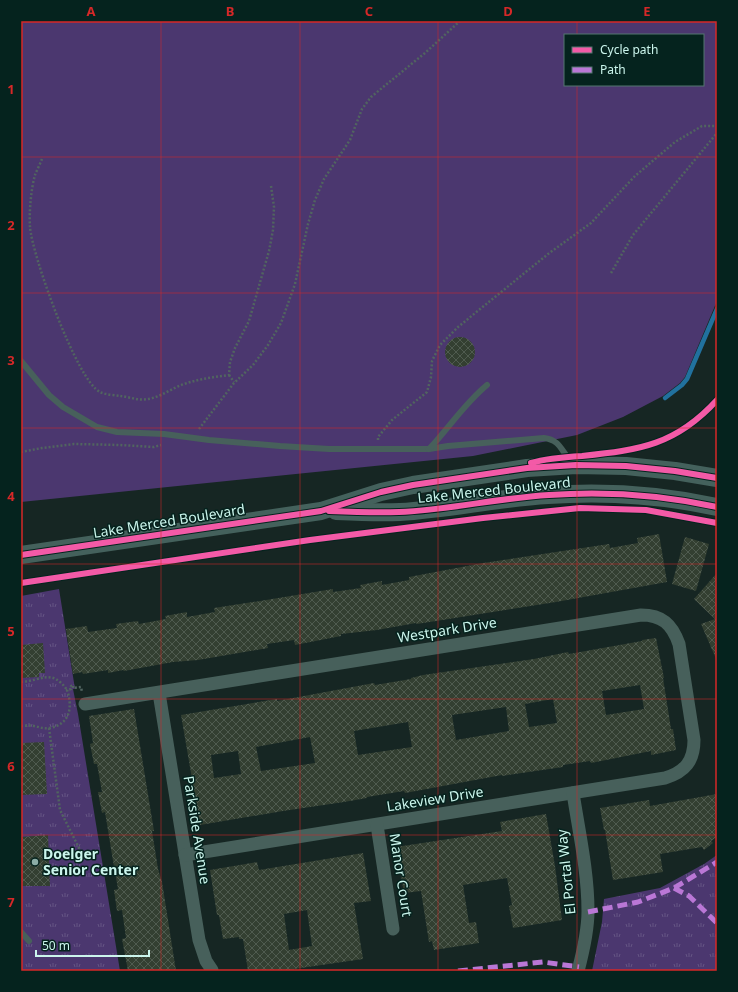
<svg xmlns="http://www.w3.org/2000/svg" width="738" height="992" font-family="'Noto Sans',sans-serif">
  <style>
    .grass { fill: #4b376f; fill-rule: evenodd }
    .park { fill: url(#park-tufts) }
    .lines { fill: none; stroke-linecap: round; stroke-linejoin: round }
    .stream { stroke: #21719e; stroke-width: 4.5 }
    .building { fill: url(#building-cross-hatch); fill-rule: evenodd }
    .path { stroke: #516460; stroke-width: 2.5; stroke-dasharray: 2 2; stroke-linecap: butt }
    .lane { stroke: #47605b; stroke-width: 6 }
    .street { stroke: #47605b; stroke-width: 13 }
    .secondary { stroke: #44615c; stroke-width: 18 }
    .quiet { stroke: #ba77d6; stroke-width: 5; stroke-dasharray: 10 5; stroke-linecap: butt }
    .cycleway-casing { stroke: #05231e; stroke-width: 8 }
    .cycleway { stroke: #f35aa7; stroke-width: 6 }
    .grid { fill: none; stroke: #d62828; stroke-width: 1; stroke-opacity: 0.55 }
    .poi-dot { fill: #8cada6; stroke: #05231e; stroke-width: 1.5 }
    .labels { text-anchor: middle; stroke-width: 3; stroke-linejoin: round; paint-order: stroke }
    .street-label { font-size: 14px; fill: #cbf5ec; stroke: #05231e }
    .poi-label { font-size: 14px; font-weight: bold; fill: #cbf5ec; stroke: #05231e; text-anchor: start }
    .neatline { fill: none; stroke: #d62828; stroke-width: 1.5 }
    .grid-label { font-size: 13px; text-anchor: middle; font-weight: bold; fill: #d62828 }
  </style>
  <defs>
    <pattern id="park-tufts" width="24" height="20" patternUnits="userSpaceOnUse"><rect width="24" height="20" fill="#4b376f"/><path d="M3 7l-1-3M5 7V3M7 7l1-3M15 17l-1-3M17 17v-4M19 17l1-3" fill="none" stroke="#645584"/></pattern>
    <pattern id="building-cross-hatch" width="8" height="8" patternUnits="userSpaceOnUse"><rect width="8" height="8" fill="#333f31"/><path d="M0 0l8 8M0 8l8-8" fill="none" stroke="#4f5b4f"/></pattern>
  </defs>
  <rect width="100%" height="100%" fill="#162623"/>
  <path class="grass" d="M 21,21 L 717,21 L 717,301 L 685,377 L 680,383 L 663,396 L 623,417 L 577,435 L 473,456 L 21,502 ZM 565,35 L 703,35 L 703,85 L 565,85 Z"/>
  <g class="park">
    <polygon points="59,589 75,689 73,689 78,714 120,971 21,971 21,596"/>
    <polygon points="717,855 717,971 592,971 602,922 604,899 660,888 704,864"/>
  </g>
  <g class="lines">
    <polyline class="stream" points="665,398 682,385 687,379 717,309"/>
  </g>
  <g class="building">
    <circle cx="460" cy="352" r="15"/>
    <polygon points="659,534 667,582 556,602 417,624 416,623 377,630 341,634 341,636 295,645 294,640 267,644 268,648 198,660 173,662 124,671 123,670 108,673 108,670 83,674 82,672 73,674 66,629 87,626 88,632 117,628 116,624 138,621 139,624 166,619 165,616 187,612 187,617 215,612 214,608 260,601 333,589 333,592 361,588 360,585 382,581 382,585 409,580 409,577 483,563 609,544 610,548 638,543 637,538"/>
    <polygon points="685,537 709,544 696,591 672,584"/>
    <polygon points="717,573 717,661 701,624 715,619 694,599"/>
    <path d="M 656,638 L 664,678 L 663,678 L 671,729 L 673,729 L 676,750 L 651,755 L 651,751 L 591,763 L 590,761 L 563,765 L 563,767 L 502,776 L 502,775 L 416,791 L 405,793 L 404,791 L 367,797 L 367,798 L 344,802 L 283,811 L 200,825 L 181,715 L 277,699 L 277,701 L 374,683 L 375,685 L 411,679 L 411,678 L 423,675 L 534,659 L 568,652 L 569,654 L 642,641 L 642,640 ZM 640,685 L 644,709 L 606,715 L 602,691 ZM 553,699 L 557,723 L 529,727 L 525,704 ZM 506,707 L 509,731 L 456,740 L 452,715 ZM 408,722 L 412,747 L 358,755 L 354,731 ZM 310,737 L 315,763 L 261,771 L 256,747 ZM 238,751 L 241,774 L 214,778 L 211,755 Z"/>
    <polygon points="43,643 45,673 39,673 39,677 21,678 21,645"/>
    <polygon points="134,709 154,831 152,831 158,869 162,882 176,971 128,971 122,939 126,938 122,910 117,911 114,890 118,889 113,861 105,812 102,813 98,792 102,792 97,764 94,764 90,744 93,743 89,716"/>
    <polygon points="44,742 47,794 21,795 21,743"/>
    <polygon points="717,794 717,837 711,841 713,843 704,850 702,847 660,854 663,872 613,880 605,830 604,830 600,808 649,800 650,806"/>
    <polygon points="546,814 555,866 562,920 513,928 509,906 512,905 507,878 463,885 469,923 476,922 479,943 434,950 432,941 429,942 421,891 404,893 396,847 502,831 500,822"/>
    <polygon points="48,835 50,886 21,886 21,837"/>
    <path d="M 363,853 L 371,901 L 354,903 L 363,959 L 294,969 L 294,971 L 248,971 L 243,939 L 239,939 L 239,937 L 223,939 L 219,915 L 217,915 L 210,870 L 257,862 L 259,870 ZM 307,910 L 312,946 L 289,950 L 284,914 Z"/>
  </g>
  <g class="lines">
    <g class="path">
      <path d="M 42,159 C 40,164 37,170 35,175 C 31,189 29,212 30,227 C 32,255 77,381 100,392 C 106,395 115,395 121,396 C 130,397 139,401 148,399 C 161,397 172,388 184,384 C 199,379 214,377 229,375 L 230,362 L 235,348 L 249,321 L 269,251 L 273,230 L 274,207 L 271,186"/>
      <polyline points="611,273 633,235 717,133"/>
      <polyline points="229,375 234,382"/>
      <polyline points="199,429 234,383 253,365 268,345 281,323 295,284 308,224 315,200 324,179 350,140 362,109 371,97 425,53 460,21"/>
      <polyline points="378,440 378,437 392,420 427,392 431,377 432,361 440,345 458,327 548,254 591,223 635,176 675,142 702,126 717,126"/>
      <polyline points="21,452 42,448 74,444 120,445 154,447 161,445"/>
      <path d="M 21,682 C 41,681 52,668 67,690"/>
      <path d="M 21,726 C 25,726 29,725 34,726 C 39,727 44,729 49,728 C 70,725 73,707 67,690 L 71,689 L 71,686 L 73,685 L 73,688 L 81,687 L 82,692"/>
      <polyline points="49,728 60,810 84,858"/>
    </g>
    <g class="lane">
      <path d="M 21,361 L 49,395 L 63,407 L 97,427 L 117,432 L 164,434 L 209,440 L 280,446 L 329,449 L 429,449 L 448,446 L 544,438 C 561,440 561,452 572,462"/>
      <path d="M 429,449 C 449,428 464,404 487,385"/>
      <polyline points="21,932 29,941"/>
    </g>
    <g class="street">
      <polyline points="159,693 199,940 206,961 212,970"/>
      <path d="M 85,704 L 641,615 C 662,615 672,624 679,644 L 694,740 C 694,761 685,772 665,778 L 185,855"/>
      <path d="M 573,793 C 579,832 588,872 588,911 C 588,931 583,952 578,971"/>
      <polyline points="377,825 393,929"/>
    </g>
    <g class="secondary">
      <path d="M 336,511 C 357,512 379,513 400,512 C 449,509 498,498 548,495 C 604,491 662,495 717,507"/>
      <polyline points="21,555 321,511 381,492 413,485 527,468 576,465 626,466 675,471 717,478"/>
    </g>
    <g class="quiet">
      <polyline points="674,888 689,896 717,923"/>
      <polyline points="588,912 638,902 674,888 717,862"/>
      <polyline points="458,971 543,962 579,967"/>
    </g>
    <defs>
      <g id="cycleway">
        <path d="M 531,463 C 548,458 565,457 582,456 C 640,450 676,445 717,400"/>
        <path d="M 329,511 C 352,512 376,513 399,512 C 449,510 498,498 549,495 C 605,491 662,495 717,507"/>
        <polyline points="21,555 321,511 381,492 413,485 527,468 576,465 626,466 675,471 717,478"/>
        <polyline points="21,583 310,540 483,518 580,508 646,510 717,523"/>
      </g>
    </defs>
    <use href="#cycleway" class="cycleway-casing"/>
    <use href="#cycleway" class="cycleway"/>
  </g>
  <path class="grid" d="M 161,21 L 161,971M 300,21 L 300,971M 438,21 L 438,971M 577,21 L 577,35M 577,85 L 577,971M 21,157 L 717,157M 21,293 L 717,293M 21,428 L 717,428M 21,564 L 717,564M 21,699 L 717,699M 21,835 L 717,835"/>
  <circle class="poi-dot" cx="35" cy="862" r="4"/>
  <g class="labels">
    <g class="street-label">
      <text transform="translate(494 490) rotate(-6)" y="5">Lake Merced Boulevard</text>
      <text transform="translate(169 521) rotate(-9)" y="5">Lake Merced Boulevard</text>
      <text transform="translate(447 630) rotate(-9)" y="5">Westpark Drive</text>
      <text transform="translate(435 799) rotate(-9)" y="5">Lakeview Drive</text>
      <text transform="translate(197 830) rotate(81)" y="5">Parkside Avenue</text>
      <text transform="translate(566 872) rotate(-96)" y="5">El Portal Way</text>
      <text transform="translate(401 875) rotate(81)" y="5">Manor Court</text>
    </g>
    <g class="poi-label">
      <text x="43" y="859">Doelger<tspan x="43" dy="16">Senior Center</tspan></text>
    </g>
  </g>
  <rect width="738" height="992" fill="none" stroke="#05231e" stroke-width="44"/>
  <rect x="564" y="34" width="140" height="52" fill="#05231e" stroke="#547770"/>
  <rect x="572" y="47" width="20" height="6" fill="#f35aa7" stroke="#547770"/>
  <text x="600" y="54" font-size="12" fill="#cbf5ec">Cycle path</text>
  <rect x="572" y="67" width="20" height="6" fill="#ba77d6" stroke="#547770"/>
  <text x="600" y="74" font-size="12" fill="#cbf5ec">Path</text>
  <path d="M36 950v6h113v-6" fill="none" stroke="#cbf5ec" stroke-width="2"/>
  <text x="42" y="950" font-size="12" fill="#cbf5ec" stroke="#05231e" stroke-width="3" paint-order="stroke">50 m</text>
  <rect x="22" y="22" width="694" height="948" class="neatline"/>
  <g class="grid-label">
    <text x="91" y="16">A</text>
    <text x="230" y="16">B</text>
    <text x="369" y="16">C</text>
    <text x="508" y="16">D</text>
    <text x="647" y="16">E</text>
    <text x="11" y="94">1</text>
    <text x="11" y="230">2</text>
    <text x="11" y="365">3</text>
    <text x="11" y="501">4</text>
    <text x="11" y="636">5</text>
    <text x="11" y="771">6</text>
    <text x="11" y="907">7</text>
  </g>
</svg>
